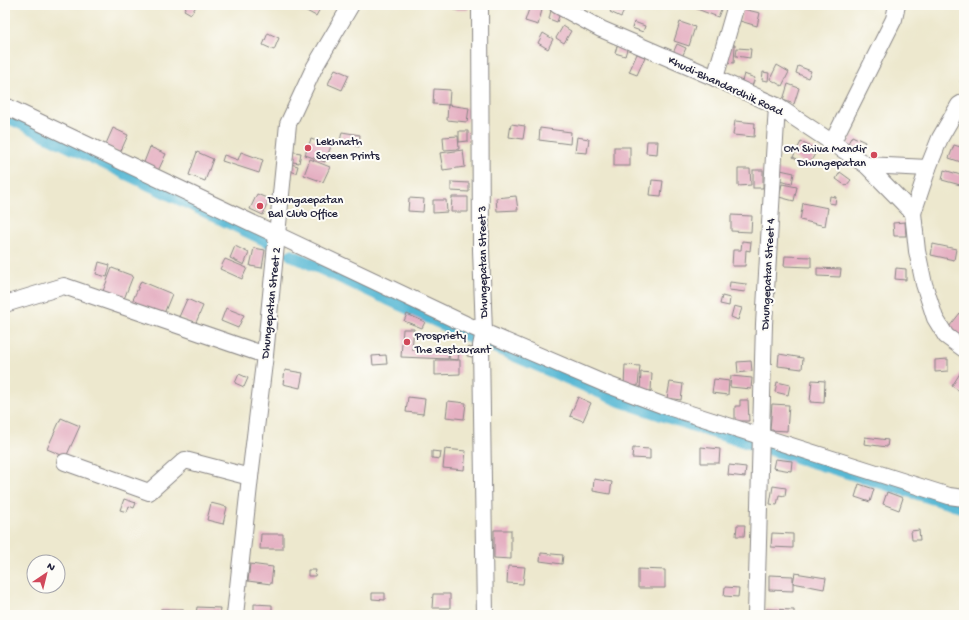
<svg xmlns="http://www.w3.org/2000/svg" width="969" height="620" font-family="'Gochi Hand',sans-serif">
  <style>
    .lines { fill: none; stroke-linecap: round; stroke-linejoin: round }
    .canal { stroke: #56b8d4; stroke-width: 12 }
    .building { fill: #e5b0c2 }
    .minor-casing { stroke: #888584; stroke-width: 18 }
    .minor { stroke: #fff; stroke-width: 16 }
    .poi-dot { fill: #d1495b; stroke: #fdfcf7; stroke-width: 1.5 }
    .labels { text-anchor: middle; stroke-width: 4; stroke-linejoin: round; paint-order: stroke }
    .street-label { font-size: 12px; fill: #22223b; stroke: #fdfcf7 }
    .poi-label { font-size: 12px; fill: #22223b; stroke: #fdfcf7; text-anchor: start }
  </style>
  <rect width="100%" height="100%" fill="#fdfcf7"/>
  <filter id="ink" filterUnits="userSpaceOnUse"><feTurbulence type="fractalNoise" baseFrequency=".025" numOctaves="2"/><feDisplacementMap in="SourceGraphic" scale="8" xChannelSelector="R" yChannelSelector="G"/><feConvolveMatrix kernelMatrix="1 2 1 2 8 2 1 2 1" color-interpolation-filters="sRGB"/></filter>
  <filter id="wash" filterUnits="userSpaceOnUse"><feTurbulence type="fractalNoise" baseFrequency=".012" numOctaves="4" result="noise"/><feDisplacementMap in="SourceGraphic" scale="16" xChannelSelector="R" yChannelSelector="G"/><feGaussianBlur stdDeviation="0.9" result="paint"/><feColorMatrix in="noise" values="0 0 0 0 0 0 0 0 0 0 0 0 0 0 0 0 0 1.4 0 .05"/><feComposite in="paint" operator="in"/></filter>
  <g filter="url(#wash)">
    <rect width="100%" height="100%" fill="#ede8ce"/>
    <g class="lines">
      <g class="canal">
        <polyline points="5,116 271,243"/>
        <polyline points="291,255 477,340"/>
        <polyline points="487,344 620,401 712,432 964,508"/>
      </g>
    </g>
    <g id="blocks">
      <g class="building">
        <polygon points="187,5 197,5 191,14 184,10"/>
        <polygon points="303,5 322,5 316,16 301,8"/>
        <rect x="455" y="5" width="13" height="5"/>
        <polygon points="614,5 627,5 621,17 610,12"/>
        <polygon points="699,5 715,5 722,7 718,17 697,9"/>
        <polygon points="530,6 542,10 538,25 525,21"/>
        <polygon points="743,9 760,13 757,26 740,21"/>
        <polygon points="551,10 560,13 557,22 549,19"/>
        <polygon points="634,22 645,26 643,32 632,28"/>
        <polygon points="680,22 695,27 689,46 674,41"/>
        <polygon points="563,26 571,31 564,43 556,38"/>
        <polygon points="268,33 279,38 274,50 263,45"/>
        <polygon points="543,33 553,39 548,49 538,43"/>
        <polygon points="618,43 628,46 625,56 615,53"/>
        <polygon points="677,44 686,48 682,57 673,53"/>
        <polygon points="728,45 735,45 734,63 727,62"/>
        <polygon points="737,48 751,49 750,58 736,56"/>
        <polygon points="637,54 645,57 637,75 629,72"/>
        <polygon points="777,65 789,72 782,86 770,79"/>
        <polygon points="798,66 811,71 808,78 796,73"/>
        <polygon points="335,69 349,75 342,90 328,84"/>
        <polygon points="964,70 964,84 960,82"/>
        <polygon points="763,72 769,73 768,81 762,80"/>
        <polygon points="744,74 755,78 752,86 742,81"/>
        <polygon points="788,84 799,88 794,104 783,100"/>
        <polygon points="434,89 450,90 449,105 433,104"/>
        <polygon points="448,105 469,108 467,122 447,120"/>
        <polygon points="735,121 755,123 754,137 733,135"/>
        <polygon points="511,124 525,126 523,139 509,137"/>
        <polygon points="113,128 128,135 120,153 105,146"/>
        <polygon points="540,128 571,132 570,144 539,140"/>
        <polygon points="459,131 468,131 468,141 459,142"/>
        <polygon points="342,132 360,135 359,147 340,141"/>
        <polygon points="458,136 459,149 444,150 443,137"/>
        <polygon points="852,136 865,142 861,152 847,145"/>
        <polygon points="577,137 589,139 587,153 575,152"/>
        <polygon points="311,139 331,146 325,162 305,155"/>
        <polygon points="647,141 658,141 657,154 646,153"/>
        <polygon points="801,142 817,150 809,165 793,157"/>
        <polygon points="954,145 964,148 964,163 949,158"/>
        <polygon points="150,147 166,154 158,171 143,165"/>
        <rect x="614" y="147" width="16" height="19"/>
        <polygon points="463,150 465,167 443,170 440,153"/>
        <polygon points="289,151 301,153 299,163 287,161"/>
        <polygon points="197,152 213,159 205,181 189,175"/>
        <polygon points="241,152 263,160 259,173 222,161 224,155 238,160"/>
        <polygon points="310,159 330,167 323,182 304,175"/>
        <polygon points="287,163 298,166 296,173 285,169"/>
        <polygon points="738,169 750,169 751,185 738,186"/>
        <polygon points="776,169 794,173 792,184 774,180"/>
        <rect x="753" y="170" width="10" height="18"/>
        <polygon points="944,170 964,176 964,186 942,180"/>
        <polygon points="840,172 851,180 846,186 836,179"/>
        <polygon points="652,180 663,181 661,196 650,195"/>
        <polygon points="451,182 469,183 469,192 451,191"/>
        <polygon points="782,184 797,187 794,201 779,197"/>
        <polygon points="257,194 269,199 263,215 250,209"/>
        <polygon points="516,196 518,210 497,211 496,198"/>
        <polygon points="830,196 836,197 835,204 829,203"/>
        <polygon points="452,197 468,197 468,212 451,212"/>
        <polygon points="409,198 424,199 423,212 408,211"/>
        <polygon points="433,200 446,200 447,212 433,213"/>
        <polygon points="803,203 828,208 825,226 800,220"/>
        <polygon points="731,215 752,216 751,232 731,231"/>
        <polygon points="905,222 906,236 894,236 893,223"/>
        <polygon points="742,241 751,242 750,251 746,250 745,266 732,266 733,250 741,250"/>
        <polygon points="933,244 956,249 954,260 931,255"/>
        <polygon points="235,246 249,253 244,265 230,258"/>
        <polygon points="254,248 265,250 262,268 250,266"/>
        <polygon points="785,256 811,257 811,267 784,266"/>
        <polygon points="225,259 247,268 242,279 220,269"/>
        <polygon points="99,262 110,265 107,277 96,274"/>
        <polygon points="112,268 133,276 124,299 103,291"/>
        <polygon points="817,268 841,269 840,277 817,276"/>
        <polygon points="896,268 906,269 906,280 895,279"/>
        <polygon points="141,281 172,294 163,316 132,302"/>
        <polygon points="730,282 746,284 745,292 729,290"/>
        <polygon points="722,296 730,298 729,306 720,304"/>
        <polygon points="187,299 203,306 195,325 179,317"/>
        <polygon points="734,306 742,308 738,320 731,317"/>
        <polygon points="226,308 244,315 238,328 221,321"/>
        <polygon points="960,313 964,317 964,334 961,338 949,327"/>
        <polygon points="407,314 425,322 422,328 404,321"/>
        <polygon points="403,329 414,329 412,349 449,351 448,359 401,357"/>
        <polygon points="468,347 473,348 472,357 467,356"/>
        <polygon points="450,351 459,352 458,360 449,359"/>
        <polygon points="779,354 803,358 802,369 778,366"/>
        <polygon points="386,355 387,364 373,365 372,356"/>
        <polygon points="948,359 948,371 935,372 935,360"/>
        <polygon points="435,360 460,360 460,374 435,375"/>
        <polygon points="751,361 752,371 738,373 737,362"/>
        <polygon points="625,365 640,366 638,386 624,385"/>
        <polygon points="964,367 964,394 952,386"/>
        <polygon points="285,370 303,373 300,388 283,384"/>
        <polygon points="641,372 652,373 651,391 640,390"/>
        <polygon points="239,374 248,378 244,387 235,383"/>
        <polygon points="731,376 752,378 751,389 730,387"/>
        <polygon points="714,379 729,381 728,395 712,393"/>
        <polygon points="812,380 825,381 824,403 810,402"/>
        <polygon points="670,382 683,384 681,400 667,398"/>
        <polygon points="777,382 790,385 788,395 775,392"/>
        <polygon points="408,397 425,399 423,414 406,412"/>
        <polygon points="578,397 591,403 583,421 570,416"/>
        <polygon points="740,400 748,400 749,421 735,421 735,406 740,406"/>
        <polygon points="448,401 466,403 464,419 446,417"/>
        <polygon points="772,404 789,405 787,431 770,430"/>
        <polygon points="61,418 80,426 66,457 47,449"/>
        <polygon points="865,437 888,440 887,447 864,444"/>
        <polygon points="701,447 720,449 719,463 701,463"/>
        <polygon points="633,448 650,449 650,459 632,458"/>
        <polygon points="445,449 466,451 464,470 443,468"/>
        <polygon points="432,451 441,452 440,459 432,458"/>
        <polygon points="775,459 792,461 791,471 773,468"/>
        <polygon points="729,465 746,467 745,477 728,475"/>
        <polygon points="594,479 612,482 610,494 593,491"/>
        <polygon points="859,484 874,489 870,502 855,497"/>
        <polygon points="773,486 786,488 785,496 779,495 777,505 770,504"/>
        <polygon points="887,492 903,498 899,510 883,504"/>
        <polygon points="124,499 136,503 134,508 129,506 127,512 120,510"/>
        <polygon points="211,503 227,507 223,524 207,520"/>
        <polygon points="737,525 745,525 744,536 736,536"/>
        <polygon points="494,530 511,530 511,559 494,558"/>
        <polygon points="919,530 920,540 912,540 911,531"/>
        <polygon points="772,533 793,534 793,548 771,547"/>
        <polygon points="261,534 283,534 283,549 260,549"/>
        <polygon points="541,553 563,555 562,564 540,561"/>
        <polygon points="250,564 273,567 271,584 248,581"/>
        <polygon points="508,566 525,567 523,584 507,583"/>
        <polygon points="638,569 665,570 665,588 638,588"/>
        <polygon points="308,570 316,570 315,576 308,576"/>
        <polygon points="795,573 826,578 824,589 793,583"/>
        <polygon points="769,575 793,576 793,591 769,590"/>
        <polygon points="725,587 739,588 738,597 724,596"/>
        <polygon points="372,593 385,593 385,600 372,599"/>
        <polygon points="433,594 450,594 450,608 432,608"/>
        <polygon points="254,604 272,605 272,615 254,615"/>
        <polygon points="197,607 220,608 219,615 196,615"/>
        <rect x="161" y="609" width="22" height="6"/>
        <polygon points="766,609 794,610 794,615 766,615"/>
      </g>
    </g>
  </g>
  <g filter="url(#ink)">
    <use href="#blocks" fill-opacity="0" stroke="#888584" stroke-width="1"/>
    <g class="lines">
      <defs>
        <g id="minor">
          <polyline points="480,5 481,250 484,332 481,346 485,615"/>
          <polyline points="557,5 601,29 715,78 777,106 866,165 913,213 917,251 924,284 935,318 946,336 964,349"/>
          <polyline points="715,78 736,5"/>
          <polyline points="5,106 465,324 603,383 662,405 949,496 964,498"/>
          <polyline points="832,143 894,19 897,5"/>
          <polyline points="866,165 928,168"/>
          <polyline points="913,213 928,168 940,138 959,105 964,102"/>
          <polyline points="5,304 64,286 265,355"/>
          <polyline points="65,462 149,492 185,460 250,477"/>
          <polyline points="235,615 250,477 265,355 288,124 314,68 351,5"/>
          <polyline points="756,615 764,324 777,106"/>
        </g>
      </defs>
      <use href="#minor" class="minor-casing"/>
      <use href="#minor" class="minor"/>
    </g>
  </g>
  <g class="poi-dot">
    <circle cx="308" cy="148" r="4"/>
    <circle cx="874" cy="155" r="4"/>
    <circle cx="260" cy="206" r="4"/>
    <circle cx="407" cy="342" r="4"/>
  </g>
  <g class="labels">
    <g class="street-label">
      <text transform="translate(726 85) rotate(25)" y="4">Khudi-Bhandardhik Road</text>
      <text transform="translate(482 262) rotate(-91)" y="4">Dhungepatan Street 3</text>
      <text transform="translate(767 274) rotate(-87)" y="4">Dhungepatan Street 4</text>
      <text transform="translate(270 303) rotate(-84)" y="4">Dhungepatan Street 2</text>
    </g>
    <g class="poi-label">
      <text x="316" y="145">Lekhnath<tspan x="316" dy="14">Screen Prints</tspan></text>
      <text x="866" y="152" text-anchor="end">OM Shiva Mandir<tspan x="866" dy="14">Dhungepatan</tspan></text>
      <text x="268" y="203">Dhungaepatan<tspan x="268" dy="14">Bal Club Office</tspan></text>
      <text x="415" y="339">Prospriety<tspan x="415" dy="14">The Restaurant</tspan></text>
    </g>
  </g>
  <rect width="969" height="620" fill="none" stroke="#fdfcf7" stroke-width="20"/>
  <g transform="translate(46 574) rotate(35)"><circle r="19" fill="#fdfcf7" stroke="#a5a5ac"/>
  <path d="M0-3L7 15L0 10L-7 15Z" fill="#d1495b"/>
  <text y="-6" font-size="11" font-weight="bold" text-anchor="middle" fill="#22223b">N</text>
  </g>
</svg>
